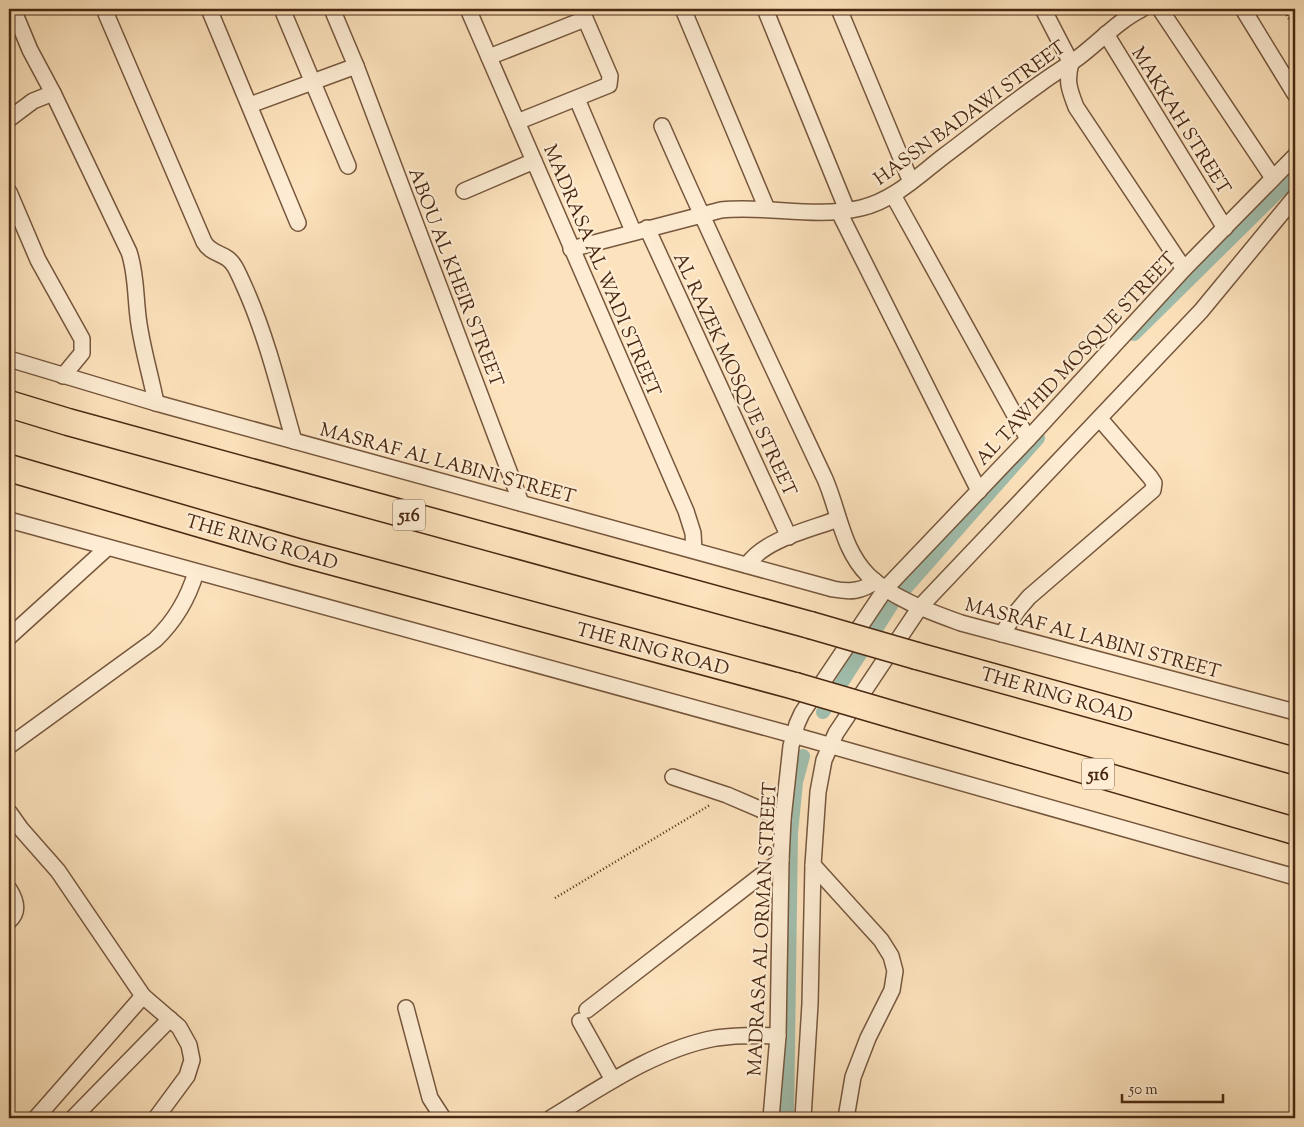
<svg xmlns="http://www.w3.org/2000/svg" width="1304" height="1127" font-family="'Sorts Mill Goudy',serif">
  <style>
    .lines { fill: none; stroke-linecap: round; stroke-linejoin: round }
    .canal { stroke: #a0bead; stroke-width: 14 }
    .minor-casing { stroke: #76573d; stroke-width: 18 }
    .motorway-casing { stroke: #492812; stroke-width: 29 }
    .path { stroke: #492812; stroke-width: 2.5; stroke-dasharray: 1 2.5; stroke-linecap: butt }
    .minor { stroke: #feedd4; stroke-width: 15 }
    .motorway { stroke: #fde3bd; stroke-width: 26 }
    .motorway-bridge-casing { stroke: #492812; stroke-width: 29; stroke-linecap: butt }
    .motorway-bridge { stroke: #fde3bd; stroke-width: 26 }
    .labels { text-anchor: middle; stroke-width: 4.5; stroke-linejoin: round; paint-order: stroke }
    .shield { fill: #feedd4; stroke: #7f634c; stroke-width: 1 }
    .shield-label { font-size: 18px; font-weight: bold; fill: #492812 }
    .street-label { font-size: 19px; fill: #492812; stroke: #feedd4 }
  </style>
  <rect width="100%" height="100%" fill="#fde3bd"/>
  <filter id="stains"><feTurbulence type="fractalNoise" baseFrequency=".004" numOctaves="4"/><feColorMatrix values="0 0 0 0 .2 0 0 0 0 .09 0 0 0 0 .02 0 0 0 .5 -.17"/></filter>
  <radialGradient id="worn" r=".72"><stop offset=".6" stop-color="#630" stop-opacity="0"/><stop offset="1" stop-color="#630" stop-opacity=".3"/></radialGradient>
  <g class="lines">
    <g class="canal">
      <polyline points="1134,334 1295,175"/>
      <polyline points="903,591 1038,438"/>
      <polyline points="823,712 892,604"/>
      <polyline points="787,1118 791,833 796,782 803,756"/>
    </g>
    <defs>
      <g id="minor">
        <path d="M 13,9 L 30,50 L 53,93 L 129,252 C 137,276 135,299 139,324 C 143,351 151,377 156,403"/>
        <path d="M 104,9 L 204,242 C 212,256 227,252 235,267 C 240,276 244,286 248,295 C 268,342 280,392 294,441"/>
        <polyline points="209,9 298,223"/>
        <polyline points="282,9 348,166"/>
        <polyline points="332,9 356,66 521,503"/>
        <polyline points="468,9 686,511 693,533 694,550"/>
        <polyline points="683,9 767,209"/>
        <polyline points="765,9 847,210"/>
        <polyline points="839,9 911,182"/>
        <path d="M 1043,9 L 1071,63 C 1066,81 1069,89 1076,107 L 1184,269"/>
        <polyline points="1160,9 1273,178"/>
        <polyline points="1243,9 1295,94"/>
        <polyline points="1106,34 1225,228"/>
        <polyline points="489,57 585,19"/>
        <polyline points="577,99 633,231"/>
        <polyline points="250,105 356,66"/>
        <polyline points="9,119 33,101 53,93"/>
        <polyline points="517,122 609,85 610,76 581,9"/>
        <path d="M 662,126 C 714,245 770,362 825,479 C 839,511 842,549 868,575 C 891,598 931,612 961,623 L 1295,712"/>
        <polyline points="464,191 534,161"/>
        <polyline points="9,192 38,260 82,339 82,353 63,376"/>
        <polyline points="893,195 1028,439"/>
        <polyline points="839,212 979,491"/>
        <polyline points="647,228 789,537"/>
        <path d="M 571,249 L 721,210 C 770,205 812,219 861,208 C 894,200 918,176 944,156 C 976,132 1008,106 1041,83 C 1053,74 1067,66 1079,57 C 1100,41 1118,21 1142,9"/>
        <path d="M 9,359 L 156,403 L 833,589 C 849,592 862,592 875,581"/>
        <polyline points="9,520 793,735 1295,877"/>
        <path d="M 747,565 C 765,539 809,530 838,519"/>
        <polyline points="1002,634 1018,610 1029,597 1153,490 1154,483 1150,477 1100,419"/>
        <polyline points="9,637 107,548"/>
        <path d="M 9,746 L 155,640 C 176,620 188,599 196,572"/>
        <polyline points="673,777 727,795 783,819"/>
        <polyline points="9,812 21,829 58,871 143,996 179,1027 189,1045 192,1060 187,1076 156,1118"/>
        <polyline points="813,865 881,940 891,956 895,971 892,990 868,1038 853,1077 846,1118"/>
        <path d="M 9,889 C 16,900 20,911 9,921"/>
        <polyline points="406,1008 430,1098 443,1118"/>
        <polyline points="587,1010 781,860"/>
        <polyline points="580,1021 613,1080"/>
        <polyline points="36,1118 143,996"/>
        <polyline points="73,1118 170,1019"/>
        <path d="M 551,1118 C 602,1087 656,1049 716,1038 C 737,1035 757,1035 778,1036"/>
        <polyline points="771,1118 778,1036 781,860 783,819 791,746 797,724 802,713 886,588 1028,439 1184,269 1295,156"/>
        <polyline points="803,1118 810,1004 813,865 818,792 824,760 836,733 920,607 1201,311 1295,197"/>
      </g>
      <g id="motorway">
        <polyline points="9,404 68,422 810,625"/>
        <polyline points="9,468 297,552 795,686"/>
        <polyline points="917,656 1295,761"/>
        <polyline points="901,717 1295,831"/>
      </g>
    </defs>
    <use href="#minor" class="minor-casing"/>
    <use href="#motorway" class="motorway-casing"/>
    <g class="path">
      <polyline points="1283,9 1295,29"/>
      <polyline points="555,898 710,805"/>
    </g>
    <use href="#minor" class="minor"/>
    <use href="#motorway" class="motorway"/>
    <defs>
      <g id="motorway-bridge">
        <polyline points="810,625 917,656"/>
        <polyline points="795,686 901,717"/>
      </g>
    </defs>
    <use href="#motorway-bridge" class="motorway-bridge-casing"/>
    <use href="#motorway-bridge" class="motorway-bridge"/>
  </g>
  <g class="labels">
    <g class="shield">
      <rect x="393" y="499.5" width="32" height="31" rx="4"/>
      <rect x="1082" y="758.5" width="32" height="31" rx="4"/>
    </g>
    <g class="shield-label">
      <text x="409" y="521">516</text>
      <text x="1098" y="780">516</text>
    </g>
    <g class="street-label">
      <text transform="translate(969 112) rotate(-36)" y="7">HASSN BADAWI STREET</text>
      <text transform="translate(1182 120) rotate(58)" y="7">MAKKAH STREET</text>
      <text transform="translate(603 270) rotate(67)" y="7">MADRASA AL WADI STREET</text>
      <text transform="translate(457 277) rotate(69)" y="7">ABOU AL KHEIR STREET</text>
      <text transform="translate(1075 358) rotate(-47)" y="7">AL TAWHID MOSQUE STREET</text>
      <text transform="translate(736 374) rotate(65)" y="7">AL RAZEK MOSQUE STREET</text>
      <text transform="translate(448 462) rotate(15)" y="7">MASRAF AL LABINI STREET</text>
      <text transform="translate(262 541) rotate(16)" y="7">THE RING ROAD</text>
      <text transform="translate(1093 637) rotate(15)" y="7">MASRAF AL LABINI STREET</text>
      <text transform="translate(653 648) rotate(15)" y="7">THE RING ROAD</text>
      <text transform="translate(1057 694) rotate(16)" y="7">THE RING ROAD</text>
      <text transform="translate(761 929) rotate(-87)" y="7">MADRASA AL ORMAN STREET</text>
    </g>
  </g>
  <rect width="1304" height="1127" fill="none" stroke="#fde3bd" stroke-width="30"/>
  <rect x="10" y="10" width="1284" height="1107" fill="none" stroke="#492812" stroke-width="2.5"/>
  <rect x="15" y="15" width="1274" height="1097" fill="none" stroke="#492812"/>
  <path d="M1122 1094v8h101v-8" fill="none" stroke="#492812" stroke-width="2.5"/>
  <text x="1129" y="1094" font-size="15" fill="#492812" stroke="#feedd4" stroke-width="4" paint-order="stroke">50 m</text>
  <rect width="100%" height="100%" filter="url(#stains)"/>
  <rect width="100%" height="100%" fill="url(#worn)"/>
</svg>
